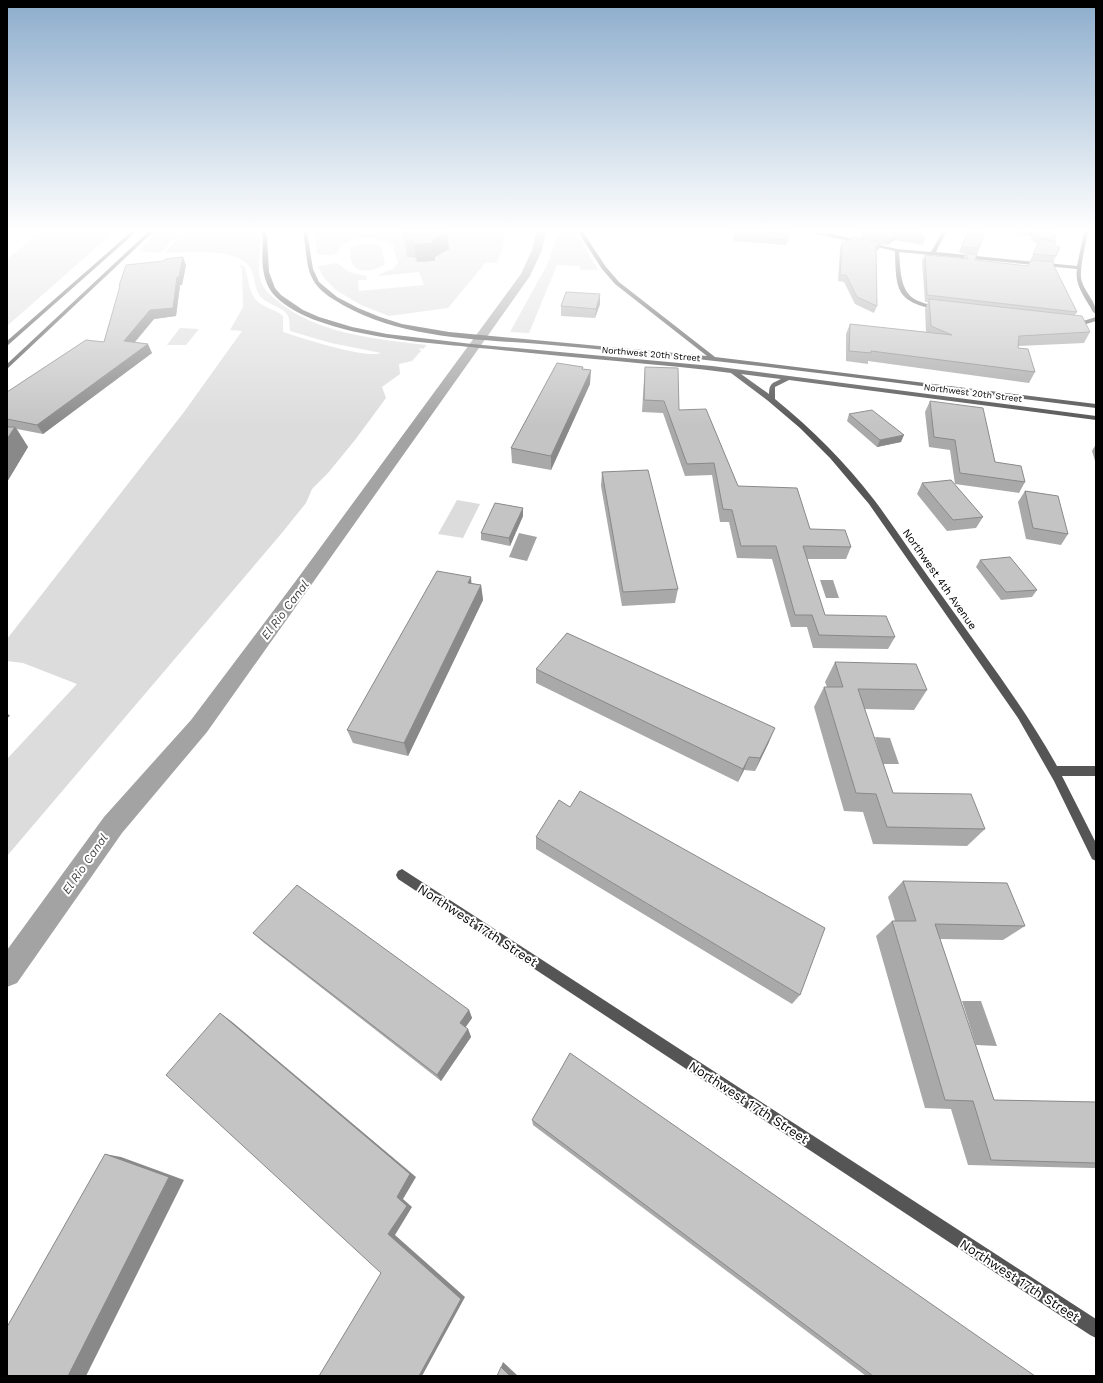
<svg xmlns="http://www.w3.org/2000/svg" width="1103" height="1383" font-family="'Work Sans',sans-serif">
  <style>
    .green { fill: #dcdcdc }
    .water { fill: #a3a3a3 }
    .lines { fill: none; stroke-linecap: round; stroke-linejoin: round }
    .canal { fill: #a3a3a3; fill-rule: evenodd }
    .minor { fill: #555; fill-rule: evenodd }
    .wall { fill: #a9a9a9 }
    .shaded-wall { fill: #898989 }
    .building { fill: #c4c4c4; stroke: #898989 }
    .labels { text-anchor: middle; stroke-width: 4; stroke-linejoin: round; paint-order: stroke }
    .far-street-label { font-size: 9px; fill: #000; stroke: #fff }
    .street-label { font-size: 11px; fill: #000; stroke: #fff }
    .water-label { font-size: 12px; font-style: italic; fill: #444; stroke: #fff }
    .near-street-label { font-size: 13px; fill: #000; stroke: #fff }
  </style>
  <rect width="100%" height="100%" fill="#fff"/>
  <g class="green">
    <polygon points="31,232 114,232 7,326 7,259 35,237 46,236 32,236"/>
    <polygon points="157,232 180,232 161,253 140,251 141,248"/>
    <path d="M 183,232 L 257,232 C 265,249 253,268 263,286 C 266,291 270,295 275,299 C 315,334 376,339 427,345 L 423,349 L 419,348 L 421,351 L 412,361 L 399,364 L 400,374 L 382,387 L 386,398 L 355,440 L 328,473 L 312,489 L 306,503 L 281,534 L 7,856 L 7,759 L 77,684 L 23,663 L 7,661 L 7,639 L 184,412 L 242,331 L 230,330 L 243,307 L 242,269 L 239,264 L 245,267 C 249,279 248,296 261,304 C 269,309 276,310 283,316 L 283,332 C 302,338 365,359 381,353 L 331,343 L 290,331 C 289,326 290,320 288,316 C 284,307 268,305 261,297 C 253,288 256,275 249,266 C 234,247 187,253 165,253 Z"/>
    <path d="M 315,232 L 402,232 L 411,259 L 415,258 L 417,262 L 435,262 L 433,255 L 444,252 L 417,232 L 506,232 L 503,246 L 497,263 L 486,262 L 448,308 L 389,316 L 361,305 L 336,290 L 323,277 L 318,266 L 337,263 L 349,272 L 366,276 L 367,280 L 358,280 L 359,291 L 424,285 L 419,272 L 379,276 L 380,274 L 393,269 L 398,263 L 393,245 C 381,236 353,236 341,246 C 338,249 338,252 336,254 C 329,255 322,257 317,253 Z"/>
    <polygon points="559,232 576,232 598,270 581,270 579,266 557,265 529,333 510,332 547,265"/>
    <path d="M 360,244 C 368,243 375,243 382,248 L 385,264 C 378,270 360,274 354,266 C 351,263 350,255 350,250 L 353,246 Z"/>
    <polygon points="180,328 199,329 186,345 167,345"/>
    <polygon points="457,500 480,504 463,538 438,534"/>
  </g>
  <g class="water">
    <polygon points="519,533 537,537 527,561 509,557"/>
    <polygon points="820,580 833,580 839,598 826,598"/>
    <polygon points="875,737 890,738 899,764 883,764"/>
    <polygon points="962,1001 981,1001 997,1046 976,1045"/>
  </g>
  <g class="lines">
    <polygon class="canal" points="536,232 546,232 542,250 530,276 207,732 122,833 17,983 7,987 7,950 104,817 191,720 295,582 521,274 532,250"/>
    <g class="minor">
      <polygon points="131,232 136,232 7,346 7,341"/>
      <polygon points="148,232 153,232 7,369 7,364"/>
      <path d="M 261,232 L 265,232 L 267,237 L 269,272 L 275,288 L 281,295 L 303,310 L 319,317 L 352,327 L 387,334 L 472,344 L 712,366 L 1096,416 L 1096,420 L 789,380 L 775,387 L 775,399 C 812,429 846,463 875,501 C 899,533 921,568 945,600 C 984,655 1024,707 1057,766 L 1096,766 L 1096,776 L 1062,776 L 1096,843 L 1096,861 L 1092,859 L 1054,781 L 1018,718 L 869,504 L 830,458 L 800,428 L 767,400 L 731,373 C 651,363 571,358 491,349 C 434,343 318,338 276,297 C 260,281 262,258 263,237 ZM 741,374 L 781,379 C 772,383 769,384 769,394 Z"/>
      <path d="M 303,232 L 307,232 L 313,269 L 319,282 L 337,297 L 358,308 L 380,317 L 402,324 L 449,332 L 707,356 L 615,284 L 602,269 L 578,232 L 583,232 L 606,267 L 619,282 L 715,357 L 1096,404 L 1096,408 C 963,392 830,373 697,359 C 645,353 592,349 540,344 C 471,339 393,338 333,299 C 303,280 309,263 303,232 Z"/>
      <path d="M 808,232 L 832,234 L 897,249 L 931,252 L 942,232 L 946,232 L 936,252 L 1077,266 L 1084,232 L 1088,232 C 1086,246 1078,270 1082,282 C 1086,294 1096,301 1096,314 L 1093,312 C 1086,299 1074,285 1077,269 L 899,252 C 901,271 899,295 921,302 C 927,305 936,304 942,308 L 939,310 C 896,302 896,291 895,251 Z"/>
      <polygon points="1096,317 1096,321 1083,325 1069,322 1072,320 1083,321"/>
      <polygon points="402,869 1096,1319 1096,1338 1090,1335 398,879 396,875 398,871"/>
    </g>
  </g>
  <g class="wall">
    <polygon points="403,232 447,232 449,249 435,257 435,261 417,262 415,258 407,257"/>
    <polygon points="735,232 788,240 786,245 733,241"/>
    <polygon points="919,232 925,239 923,245 895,240 887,245 881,244 879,249 876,251 877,306 874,313 855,304 844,282 838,281 840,249 842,243 860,239 862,233"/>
    <polygon points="985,232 975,260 1028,266 1038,243 1031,240 1032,237 1010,232 1057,232 1053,241 1056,256 1053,262 1053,264 1077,312 1075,315 1090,332 1084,343 1018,346 1018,348 1035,372 1029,383 868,361 868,364 846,361 846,334 850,324 926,332 925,309 928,302 925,302 922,261 925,255 963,259 965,253 975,254 960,253 959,251 962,245"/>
    <polygon points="186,265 182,285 180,285 176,316 154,319 135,342 152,353 43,434 17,429 28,447 7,482 7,392 104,342 120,288"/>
    <polygon points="600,304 595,318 561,316 561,306"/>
    <polygon points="645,367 738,486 810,529 851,547 846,559 807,559 825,615 895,637 888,649 813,648 807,627 791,627 772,559 737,558 729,522 720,522 712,475 685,476 663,413 642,412 644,379"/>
    <polygon points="583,369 590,384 551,470 512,463 511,448"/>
    <polygon points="930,401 995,462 1025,482 1019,493 955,484 950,450 929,447 925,412"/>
    <polygon points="849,414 901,442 877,447 847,421"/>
    <polygon points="1096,444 1096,464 1092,451"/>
    <polygon points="602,472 678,589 675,603 622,606 601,486"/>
    <polygon points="922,483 983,517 976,528 947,531 917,494"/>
    <polygon points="1025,491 1068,534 1061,545 1026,539 1018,502"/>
    <polygon points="523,508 523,516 510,546 481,540 481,533"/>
    <polygon points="980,560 1037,590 1032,597 1001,600 976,567"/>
    <polygon points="471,577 471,583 481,585 483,600 408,756 353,743 347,730"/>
    <polygon points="835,662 927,690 914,710 864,709 893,793 985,829 967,846 873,844 863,812 844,811 814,707 824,687 827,687 825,682"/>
    <polygon points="536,669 769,742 755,771 744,770 738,782 536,683"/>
    <polygon points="536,837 800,995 792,1004 536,849"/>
    <polygon points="903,881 1025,926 1003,940 940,939 994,1100 1096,1102 1096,1168 1092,1168 968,1165 951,1109 925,1108 876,936 892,921 895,921 888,897"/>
    <polygon points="253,933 469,1010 472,1018 465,1027 468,1029 471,1037 441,1081 263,942"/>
    <polygon points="532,1120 1035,1376 866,1376 533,1125"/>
  </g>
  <g class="shaded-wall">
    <polygon points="447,232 449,249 435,257 435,261 417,262 414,245 432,240"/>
    <polygon points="897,235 895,240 887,245 889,239"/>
    <polygon points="881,243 879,249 874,252 876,246"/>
    <polygon points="183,257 186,265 182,285 180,285 176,316 154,319 128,350 124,341 150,310 177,277"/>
    <polygon points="600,294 600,304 595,318 596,309"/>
    <polygon points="148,344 152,353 43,434 37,425"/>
    <polygon points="591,370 590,384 551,470 551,456"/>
    <polygon points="15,427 28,447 7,482 7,439"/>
    <polygon points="904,435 901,442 877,447 880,440"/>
    <polygon points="523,508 523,516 510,546 509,538"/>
    <polygon points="471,577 472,591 468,583"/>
    <polygon points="481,585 483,600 408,756 404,743"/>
    <polygon points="7,713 10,716 7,718"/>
    <polygon points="775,728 769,742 755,771 760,758"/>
    <polygon points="749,757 744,770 738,782 743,769"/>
    <polygon points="469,1010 472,1018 463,1031 460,1023"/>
    <polygon points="220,1013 231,1021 416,1177 403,1199 412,1207 395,1235 465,1297 422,1376 419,1376 388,1234 397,1197"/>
    <polygon points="468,1029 471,1037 441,1081 437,1075"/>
    <polygon points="105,1154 121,1157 184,1180 86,1376 68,1376"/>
    <polygon points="503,1362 518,1376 510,1376 501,1367"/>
  </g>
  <g class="building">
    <polygon points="403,232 447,232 432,240 433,243 414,245 413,241 405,240"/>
    <polygon points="735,232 788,232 788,240 734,235"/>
    <polygon points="863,232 919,232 925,239 897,235 889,239 862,233"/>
    <polygon points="968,232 985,232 979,248 963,247 962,245"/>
    <polygon points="1034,232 1057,232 1054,241 1033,234"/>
    <polygon points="854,237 881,243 876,246 877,306 857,297 846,275 840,275 842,243"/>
    <polygon points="1040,239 1056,242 1054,246 1060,247 1056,256 1033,254"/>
    <polygon points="965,253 977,255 975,260 1028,266 1031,260 1054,262 1053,264 1077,312 927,295 925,255 968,259"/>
    <polygon points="183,257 179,277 177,277 173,308 150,310 124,341 148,344 37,425 7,419 7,392 86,340 104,342 120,286 119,286 126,265 164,261 165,259"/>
    <polygon points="566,292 600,294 596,309 561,306"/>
    <polygon points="929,299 1082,316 1090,332 1019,336 1018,348 1028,349 1035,372 871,351 871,353 849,351 850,324 952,335 931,326"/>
    <polygon points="557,363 583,367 582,369 591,370 551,456 511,448"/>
    <polygon points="645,367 678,368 679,410 706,409 738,486 797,488 810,529 845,530 851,547 803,546 825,615 886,616 895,637 819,635 812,615 795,615 776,546 741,546 732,510 723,509 714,463 687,464 664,401 644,400"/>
    <polygon points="930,401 983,408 995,462 1021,466 1025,482 960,473 955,440 934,437"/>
    <polygon points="872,410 904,435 880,440 849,414"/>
    <polygon points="7,427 15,427 7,439"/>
    <polygon points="648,470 678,589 623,592 602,472"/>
    <polygon points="951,480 983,517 953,520 922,483"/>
    <polygon points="1025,491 1058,496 1068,534 1033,528"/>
    <polygon points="495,503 523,508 509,538 481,533"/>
    <polygon points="1010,557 1037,590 1006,592 980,560"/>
    <polygon points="437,571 471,577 468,583 481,585 404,743 347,730"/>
    <polygon points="567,633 775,728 760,758 749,757 743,769 536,669"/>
    <polygon points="835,662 916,664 927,690 858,689 893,793 971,794 985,829 887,827 876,794 856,793 824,687 843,687"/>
    <polygon points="580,791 825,928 800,995 536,837 559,800 570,807"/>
    <polygon points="903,881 1007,883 1025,926 935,924 994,1100 1096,1102 1096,1163 991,1160 973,1101 945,1100 892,921 916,921"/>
    <polygon points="297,885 469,1010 460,1023 468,1029 437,1075 253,933"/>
    <polygon points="220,1013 410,1174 397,1197 407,1206 388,1234 461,1299 419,1376 319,1376 381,1273 166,1075"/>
    <polygon points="570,1053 1035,1376 873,1376 532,1120"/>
    <polygon points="105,1154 169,1177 68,1376 7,1376 7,1327"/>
    <polygon points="501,1367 510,1376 497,1376"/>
  </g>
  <linearGradient id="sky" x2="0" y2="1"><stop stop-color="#8cadcc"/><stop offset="0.54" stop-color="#fff"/><stop offset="1" stop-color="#fff" stop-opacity="0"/></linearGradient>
  <rect width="1103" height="426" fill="url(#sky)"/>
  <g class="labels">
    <g class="far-street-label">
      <text transform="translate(651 354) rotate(5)" y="3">Northwest 20th Street</text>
      <text transform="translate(973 393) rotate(7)" y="3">Northwest 20th Street</text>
    </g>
    <g class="street-label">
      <text transform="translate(940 579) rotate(55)" y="4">Northwest 4th Avenue</text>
    </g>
    <g class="water-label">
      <text transform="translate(285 610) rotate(-53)" y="4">El Rio Canal</text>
      <text transform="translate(85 864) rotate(-55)" y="4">El Rio Canal</text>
    </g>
    <g class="near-street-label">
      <text transform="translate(478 925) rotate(33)" y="5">Northwest 17th Street</text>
      <text transform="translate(749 1102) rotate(33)" y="5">Northwest 17th Street</text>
      <text transform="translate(1020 1280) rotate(33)" y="5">Northwest 17th Street</text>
    </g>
  </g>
  <rect width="1103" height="1383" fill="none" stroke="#000000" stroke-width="16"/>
</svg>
